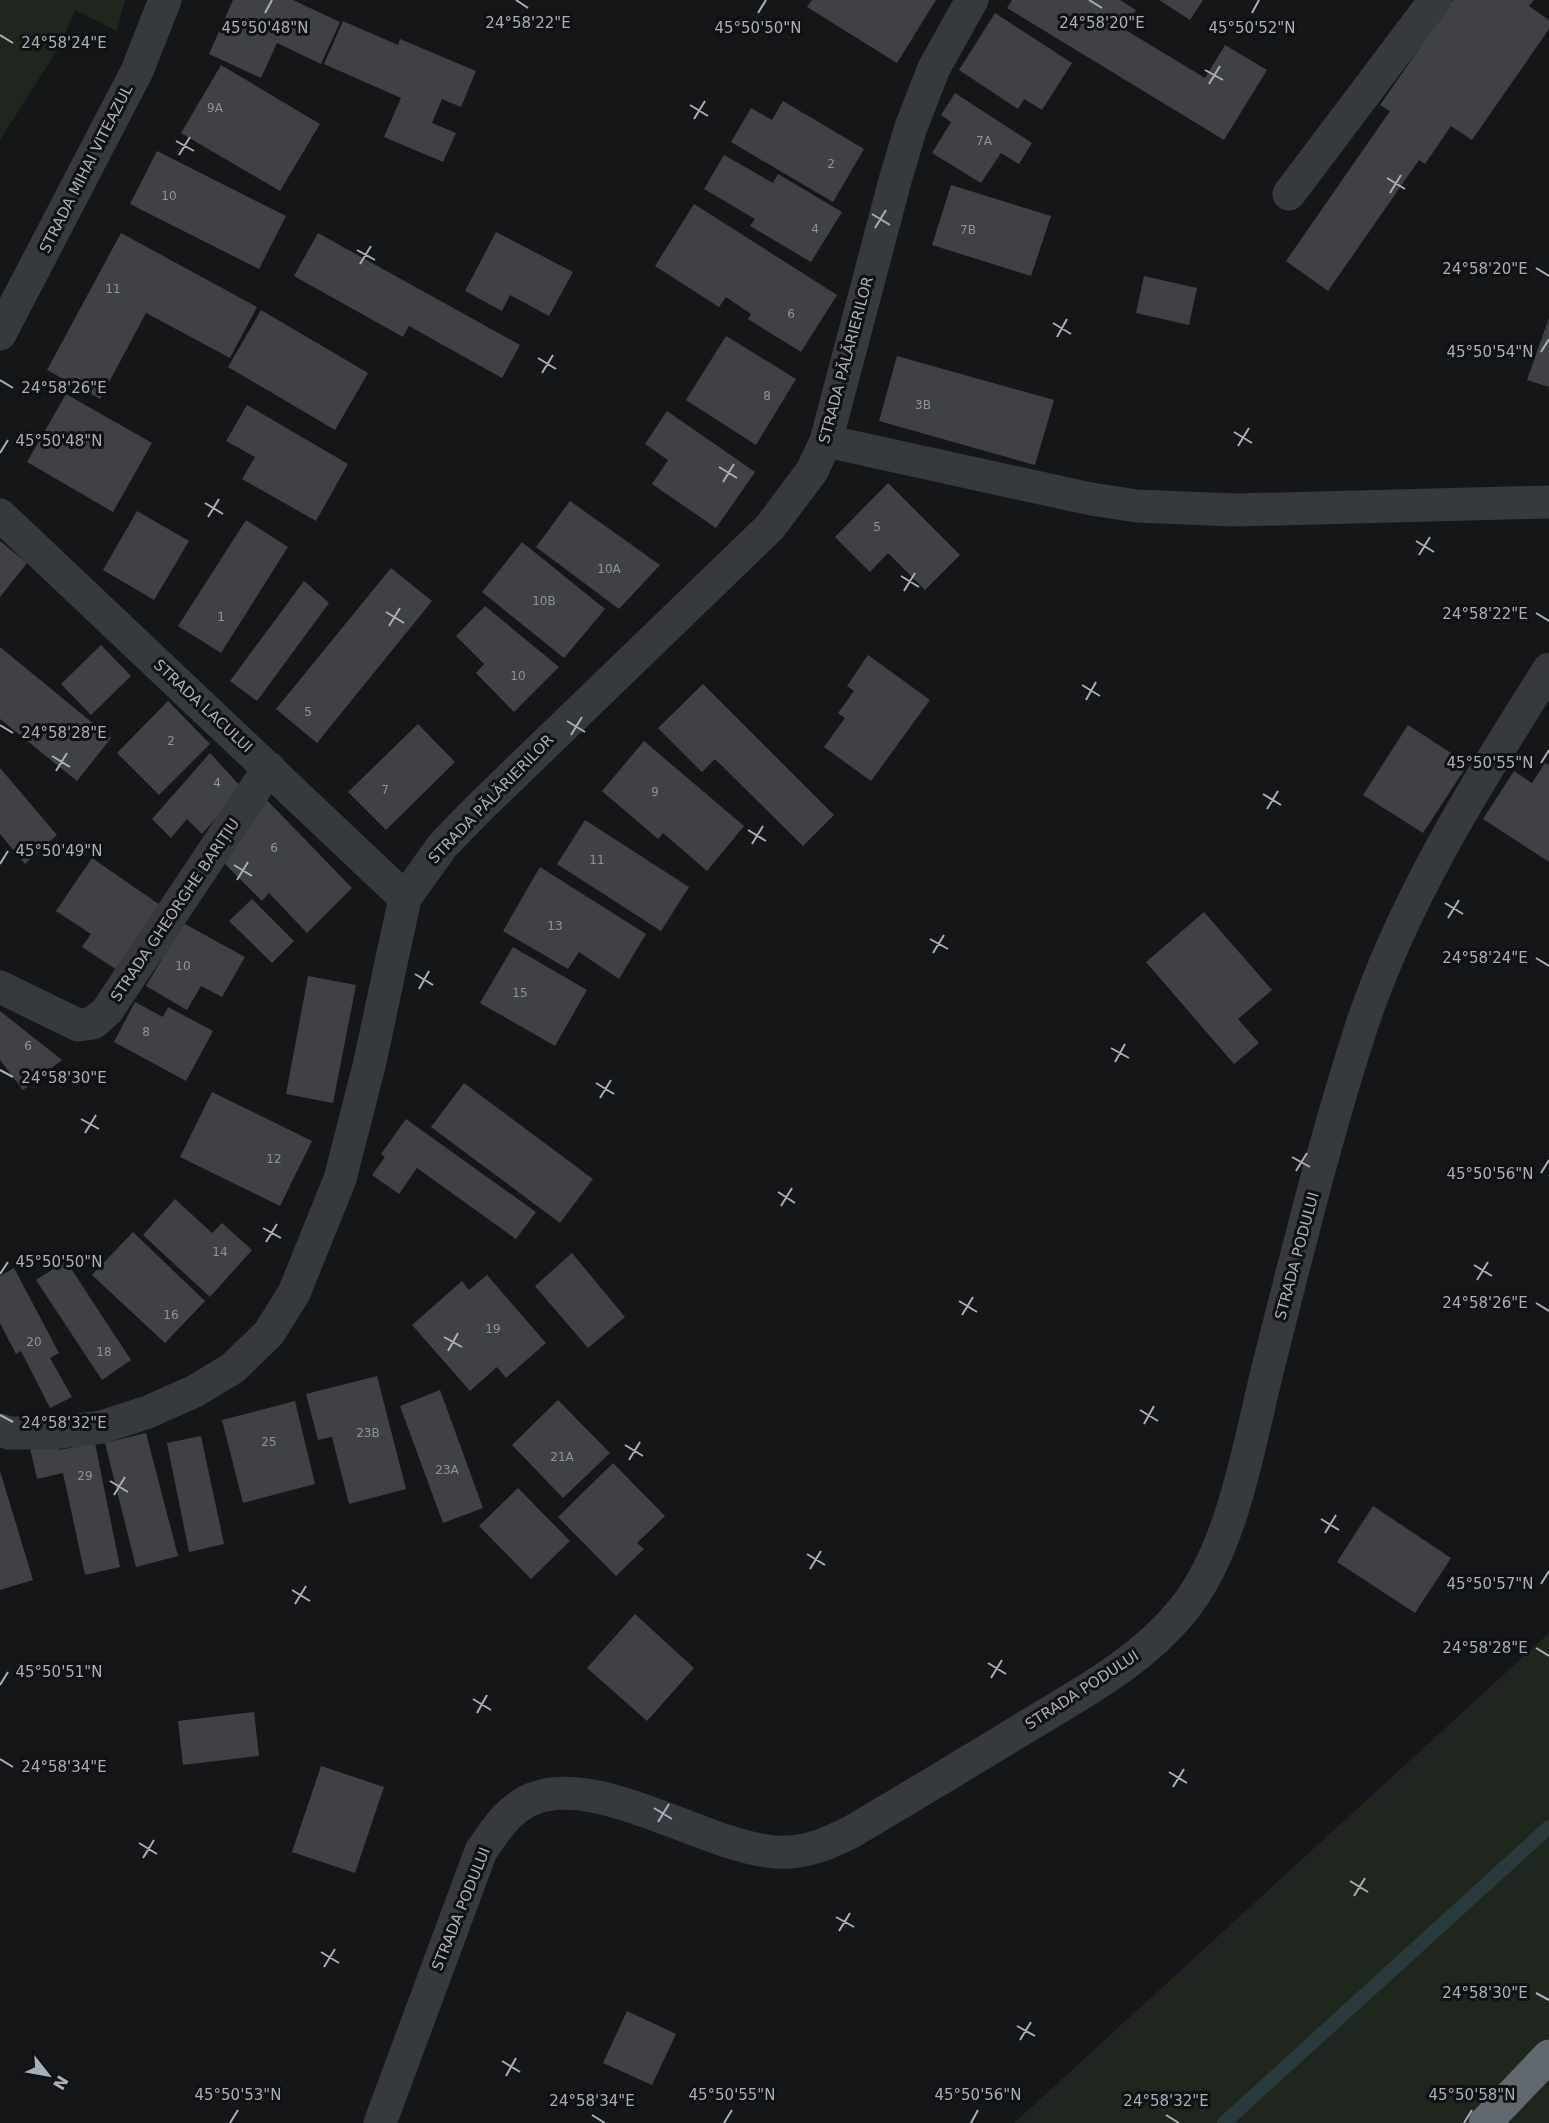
<svg xmlns="http://www.w3.org/2000/svg" width="1549" height="2123" font-family="'DejaVu Sans',sans-serif">
  <style>
    .green { fill: #1e261d }
    .lines { fill: none; stroke-linecap: round; stroke-linejoin: round }
    .stream { stroke: #2a393c; stroke-width: 14 }
    .building { fill: #3f4145 }
    .minor { stroke: #36393d; stroke-width: 33 }
    .highway { stroke: #61686e; stroke-width: 33 }
    .ticks { fill: none; stroke: #a6b0b9; stroke-width: 2 }
    .labels { text-anchor: middle; stroke-width: 6; stroke-linejoin: round; paint-order: stroke }
    .number-label { font-size: 12px; fill: #8c949c }
    .street-label { font-size: 15px; fill: #a6b0b9; stroke: #101112 }
    .ticks-label { font-size: 15px; text-anchor: middle; fill: #a6b0b9; stroke: #101112; stroke-width: 6; stroke-linejoin: round; paint-order: stroke }
  </style>
  <rect width="100%" height="100%" fill="#151617"/>
  <g class="green">
    <polygon points="0,0 125,0 117,31 75,10 61,44 0,140"/>
    <polygon points="1549,1633 1549,2123 1014,2123"/>
  </g>
  <g class="lines">
    <polyline class="stream" points="1224,2123 1549,1827"/>
  </g>
  <g class="building">
    <polygon points="233,0 293,0 340,22 321,64 277,43 261,78 209,54"/>
    <polygon points="812,0 936,0 897,63 807,7"/>
    <polygon points="1012,0 1120,0 1136,10 1124,29 1205,78 1225,45 1267,70 1224,140 1007,8"/>
    <polygon points="1159,0 1203,0 1190,20"/>
    <polygon points="1453,0 1534,0 1529,6 1549,20 1549,29 1472,140 1451,126 1425,164 1419,160 1328,291 1286,261 1390,111 1380,105"/>
    <polygon points="995,13 1072,63 1042,110 1024,99 1018,109 959,70"/>
    <polygon points="343,21 398,45 400,39 476,71 461,107 442,99 432,123 456,133 443,162 384,137 401,98 324,64"/>
    <polygon points="221,65 320,124 280,191 181,133"/>
    <polygon points="955,93 1032,143 1019,164 1001,153 981,183 932,153 951,122 941,115"/>
    <polygon points="783,101 864,149 833,202 731,142 751,108 772,120"/>
    <polygon points="157,151 286,216 259,269 130,204"/>
    <polygon points="724,155 773,183 778,174 842,212 811,262 750,226 755,219 704,189"/>
    <polygon points="951,185 1051,216 1031,276 932,245"/>
    <polygon points="694,204 837,295 801,352 748,319 751,314 726,297 719,307 655,266"/>
    <polygon points="496,232 573,272 549,316 510,295 502,311 465,291"/>
    <polygon points="121,233 257,307 230,358 146,313 100,399 47,370"/>
    <polygon points="318,233 520,345 502,378 409,326 403,337 294,276"/>
    <polygon points="1144,276 1197,288 1189,325 1136,313"/>
    <polygon points="261,310 368,373 335,430 228,367"/>
    <polygon points="1549,318 1549,387 1527,380"/>
    <polygon points="726,336 796,379 756,445 686,400"/>
    <polygon points="897,356 1054,400 1035,465 879,421"/>
    <polygon points="66,394 152,443 113,512 27,462"/>
    <polygon points="247,405 348,464 316,521 242,479 255,457 226,441"/>
    <polygon points="667,411 755,472 716,528 652,484 668,460 645,444"/>
    <polygon points="888,483 960,555 925,590 888,553 870,572 835,537"/>
    <polygon points="570,501 660,565 619,609 536,547"/>
    <polygon points="137,511 189,541 154,600 103,570"/>
    <polygon points="246,520 288,547 221,653 178,626"/>
    <polygon points="0,541 27,563 0,597"/>
    <polygon points="522,542 605,609 564,658 482,592"/>
    <polygon points="391,568 432,601 317,743 276,709"/>
    <polygon points="304,581 329,603 257,701 230,681"/>
    <polygon points="485,606 559,667 514,712 476,673 484,664 456,636"/>
    <polygon points="101,645 131,676 91,715 61,684"/>
    <polygon points="0,647 111,738 77,781 0,719"/>
    <polygon points="868,655 930,700 871,781 824,747 845,718 838,713 854,691 847,686"/>
    <polygon points="703,684 834,815 803,846 715,759 702,772 658,728"/>
    <polygon points="168,701 210,744 159,795 117,753"/>
    <polygon points="418,724 455,762 386,830 348,792"/>
    <polygon points="1408,725 1468,764 1423,833 1363,795"/>
    <polygon points="644,741 744,826 707,871 663,833 658,839 602,791"/>
    <polygon points="210,753 242,788 202,834 187,819 171,838 152,819"/>
    <polygon points="1545,763 1549,765 1549,862 1483,819 1514,771 1532,783"/>
    <polygon points="0,768 57,835 25,864 0,834"/>
    <polygon points="263,796 352,888 307,933 269,893 262,901 220,859"/>
    <polygon points="585,820 689,887 661,931 557,864"/>
    <polygon points="92,858 160,905 117,970 82,947 91,934 56,911"/>
    <polygon points="540,867 646,934 619,979 579,952 568,969 503,931"/>
    <polygon points="252,899 294,941 272,963 229,921"/>
    <polygon points="1204,912 1272,990 1238,1019 1259,1043 1234,1064 1146,962"/>
    <polygon points="183,923 245,957 222,997 201,986 187,1010 146,986"/>
    <polygon points="513,947 587,990 555,1046 480,1003"/>
    <polygon points="308,976 356,985 333,1103 286,1094"/>
    <polygon points="135,1002 163,1017 168,1007 213,1031 186,1081 114,1042"/>
    <polygon points="0,1011 62,1060 23,1090 0,1060"/>
    <polygon points="464,1083 593,1179 560,1223 431,1127"/>
    <polygon points="212,1092 312,1141 280,1206 180,1157"/>
    <polygon points="406,1119 536,1212 516,1239 417,1168 399,1194 372,1175 385,1157 381,1154"/>
    <polygon points="175,1199 212,1233 222,1223 252,1250 210,1297 143,1235"/>
    <polygon points="133,1232 205,1301 165,1343 92,1275"/>
    <polygon points="572,1253 625,1317 588,1348 535,1286"/>
    <polygon points="66,1261 131,1360 102,1380 36,1280"/>
    <polygon points="14,1268 59,1353 50,1358 72,1397 50,1408 21,1351 16,1354 0,1323 0,1276"/>
    <polygon points="487,1275 546,1343 506,1378 497,1367 470,1391 412,1325 462,1281 469,1290"/>
    <polygon points="377,1376 406,1489 349,1504 332,1437 318,1440 306,1394"/>
    <polygon points="440,1390 483,1508 443,1523 400,1406"/>
    <polygon points="558,1400 610,1453 563,1498 512,1445"/>
    <polygon points="295,1401 315,1484 243,1503 222,1420"/>
    <polygon points="146,1433 178,1556 136,1567 105,1443"/>
    <polygon points="201,1436 224,1544 189,1552 167,1443"/>
    <polygon points="58,1443 59,1450 95,1443 120,1567 85,1575 63,1473 37,1479 30,1448"/>
    <polygon points="613,1463 665,1516 637,1543 644,1549 616,1576 558,1517"/>
    <polygon points="0,1471 33,1580 0,1590"/>
    <polygon points="518,1488 570,1541 531,1579 479,1526"/>
    <polygon points="1373,1506 1451,1558 1415,1613 1337,1562"/>
    <polygon points="635,1614 694,1668 647,1721 587,1668"/>
    <polygon points="254,1712 259,1756 183,1765 178,1721"/>
    <polygon points="321,1766 384,1787 355,1873 292,1852"/>
    <polygon points="627,2011 676,2034 652,2085 603,2063"/>
  </g>
  <g class="lines">
    <g class="minor">
      <polyline points="1289,194 1435,0"/>
      <polyline points="0,334 137,71 165,0"/>
      <polyline points="826,441 1091,499 1137,506 1236,510 1549,502"/>
      <polyline points="0,515 405,898"/>
      <polyline points="0,987 78,1025 93,1023 107,1011 269,768"/>
      <polyline points="0,1430 9,1433 51,1433 102,1427 148,1412 195,1391 233,1368 269,1333 294,1293 340,1179 369,1066 405,898 443,845 480,807 770,527 812,471 826,441 896,177 911,127 934,68 972,0"/>
      <path d="M 380,2123 L 481,1851 C 495,1831 508,1809 532,1799 C 598,1772 706,1847 775,1852 C 804,1854 828,1844 853,1831 C 910,1797 967,1763 1024,1728 C 1080,1694 1140,1663 1183,1610 C 1234,1547 1249,1442 1269,1364 C 1297,1254 1324,1143 1359,1034 C 1401,903 1476,785 1549,669"/>
    </g>
    <polyline class="highway" points="1485,2123 1549,2056"/>
  </g>
  <path class="ticks" d="M 516,0 L 528,8M 1089,0 L 1102,8M 265,13 L 272,0M 758,13 L 766,0M 1252,13 L 1259,0M 0,35 L 13,43M 1205,70 L 1223,80M 1209,84 L 1220,66M 690,105 L 708,116M 694,119 L 705,101M 176,141 L 194,151M 179,155 L 190,137M 1387,178 L 1405,189M 1390,193 L 1401,175M 872,214 L 890,225M 875,228 L 886,210M 357,250 L 375,260M 360,264 L 371,246M 1536,268 L 1549,276M 1053,323 L 1071,334M 1057,337 L 1067,319M 1541,352 L 1549,339M 538,358 L 556,369M 542,373 L 553,355M 0,380 L 13,388M 1234,432 L 1252,443M 1238,446 L 1249,428M 0,453 L 8,440M 719,467 L 737,478M 723,482 L 734,464M 205,503 L 223,514M 208,517 L 219,499M 1416,541 L 1434,552M 1419,555 L 1430,537M 901,576 L 919,587M 904,591 L 915,573M 386,612 L 404,623M 1536,613 L 1549,621M 389,626 L 400,608M 1082,685 L 1100,696M 1086,700 L 1096,682M 567,721 L 585,732M 0,725 L 13,733M 571,735 L 582,717M 52,756 L 70,767M 1541,763 L 1549,750M 56,771 L 67,753M 1263,794 L 1281,805M 1267,809 L 1278,791M 748,830 L 766,841M 752,844 L 763,826M 0,864 L 8,851M 234,865 L 252,876M 237,880 L 248,862M 1445,903 L 1463,914M 1448,918 L 1459,900M 930,939 L 948,949M 933,953 L 944,935M 1536,958 L 1549,966M 415,974 L 433,985M 419,989 L 429,971M 1111,1048 L 1129,1058M 1115,1062 L 1125,1044M 0,1070 L 13,1077M 596,1083 L 614,1094M 600,1098 L 611,1080M 81,1119 L 99,1129M 85,1133 L 96,1115M 1292,1157 L 1310,1167M 1296,1171 L 1307,1153M 1541,1173 L 1549,1160M 778,1192 L 795,1203M 781,1206 L 792,1188M 263,1228 L 281,1238M 266,1242 L 277,1224M 1474,1265 L 1492,1276M 0,1274 L 8,1262M 1477,1280 L 1488,1262M 959,1301 L 977,1312M 1536,1303 L 1549,1311M 962,1315 L 973,1297M 444,1337 L 462,1347M 448,1351 L 458,1333M 1140,1410 L 1158,1421M 0,1415 L 13,1422M 1144,1424 L 1154,1406M 625,1445 L 643,1456M 629,1460 L 640,1442M 110,1481 L 128,1492M 114,1495 L 125,1477M 1321,1519 L 1339,1530M 1325,1533 L 1336,1515M 807,1554 L 825,1565M 810,1569 L 821,1551M 1541,1584 L 1549,1571M 292,1590 L 310,1601M 295,1604 L 306,1586M 1536,1648 L 1549,1656M 988,1663 L 1006,1674M 991,1678 L 1002,1660M 0,1685 L 8,1672M 473,1699 L 491,1710M 477,1713 L 487,1695M 0,1759 L 13,1767M 1169,1772 L 1187,1783M 1173,1787 L 1184,1769M 654,1808 L 672,1819M 658,1822 L 669,1804M 139,1843 L 157,1854M 143,1858 L 154,1840M 1350,1881 L 1368,1892M 1354,1896 L 1365,1878M 836,1917 L 854,1927M 839,1931 L 850,1913M 321,1952 L 339,1963M 324,1967 L 335,1949M 1536,1993 L 1549,2000M 1017,2026 L 1035,2036M 1020,2040 L 1031,2022M 502,2061 L 520,2072M 506,2076 L 516,2058M 592,2115 L 605,2123M 1166,2115 L 1179,2123M 230,2123 L 238,2110M 724,2123 L 732,2110M 971,2123 L 978,2110M 1464,2123 L 1472,2110"/>
  <g class="labels">
    <g class="number-label">
      <text x="215" y="112">9A</text>
      <text x="984" y="145">7A</text>
      <text x="831" y="168">2</text>
      <text x="169" y="200">10</text>
      <text x="815" y="233">4</text>
      <text x="968" y="234">7B</text>
      <text x="113" y="293">11</text>
      <text x="791" y="318">6</text>
      <text x="767" y="400">8</text>
      <text x="923" y="409">3B</text>
      <text x="877" y="531">5</text>
      <text x="609" y="573">10A</text>
      <text x="544" y="605">10B</text>
      <text x="221" y="621">1</text>
      <text x="518" y="680">10</text>
      <text x="308" y="716">5</text>
      <text x="171" y="745">2</text>
      <text x="217" y="787">4</text>
      <text x="385" y="794">7</text>
      <text x="655" y="796">9</text>
      <text x="274" y="852">6</text>
      <text x="597" y="864">11</text>
      <text x="555" y="930">13</text>
      <text x="183" y="970">10</text>
      <text x="520" y="997">15</text>
      <text x="146" y="1036">8</text>
      <text x="28" y="1050">6</text>
      <text x="274" y="1163">12</text>
      <text x="220" y="1256">14</text>
      <text x="171" y="1319">16</text>
      <text x="493" y="1333">19</text>
      <text x="34" y="1346">20</text>
      <text x="104" y="1356">18</text>
      <text x="368" y="1437">23B</text>
      <text x="269" y="1446">25</text>
      <text x="562" y="1461">21A</text>
      <text x="447" y="1474">23A</text>
      <text x="85" y="1480">29</text>
    </g>
    <g class="street-label">
      <text transform="translate(86 169) rotate(-63)" y="5">STRADA MIHAI VITEAZUL</text>
      <text transform="translate(846 360) rotate(-75)" y="5">STRADA PĂLĂRIERILOR</text>
      <text transform="translate(203 706) rotate(43)" y="5">STRADA LACULUI</text>
      <text transform="translate(491 799) rotate(-46)" y="5">STRADA PĂLĂRIERILOR</text>
      <text transform="translate(175 910) rotate(-56)" y="5">STRADA GHEORGHE BARIȚIU</text>
      <text transform="translate(1297 1256) rotate(-75)" y="5">STRADA PODULUI</text>
      <text transform="translate(1082 1690) rotate(-33)" y="5">STRADA PODULUI</text>
      <text transform="translate(461 1909) rotate(-68)" y="5">STRADA PODULUI</text>
    </g>
  </g>
  <g class="ticks-label">
    <text x="528" y="28">24°58'22"E</text>
    <text x="1102" y="28">24°58'20"E</text>
    <text x="265" y="33">45°50'48"N</text>
    <text x="758" y="33">45°50'50"N</text>
    <text x="1252" y="33">45°50'52"N</text>
    <text x="64" y="48">24°58'24"E</text>
    <text x="1485" y="274">24°58'20"E</text>
    <text x="1490" y="357">45°50'54"N</text>
    <text x="64" y="393">24°58'26"E</text>
    <text x="59" y="446">45°50'48"N</text>
    <text x="1485" y="619">24°58'22"E</text>
    <text x="64" y="738">24°58'28"E</text>
    <text x="1490" y="768">45°50'55"N</text>
    <text x="59" y="856">45°50'49"N</text>
    <text x="1485" y="963">24°58'24"E</text>
    <text x="64" y="1083">24°58'30"E</text>
    <text x="1490" y="1179">45°50'56"N</text>
    <text x="59" y="1267">45°50'50"N</text>
    <text x="1485" y="1308">24°58'26"E</text>
    <text x="64" y="1428">24°58'32"E</text>
    <text x="1490" y="1589">45°50'57"N</text>
    <text x="1485" y="1653">24°58'28"E</text>
    <text x="59" y="1677">45°50'51"N</text>
    <text x="64" y="1772">24°58'34"E</text>
    <text x="1485" y="1998">24°58'30"E</text>
    <text x="238" y="2100">45°50'53"N</text>
    <text x="732" y="2100">45°50'55"N</text>
    <text x="978" y="2100">45°50'56"N</text>
    <text x="1472" y="2100">45°50'58"N</text>
    <text x="592" y="2106">24°58'34"E</text>
    <text x="1166" y="2106">24°58'32"E</text>
  </g>
  <g transform="translate(48 2075) rotate(121)" stroke="#101112" stroke-width="4.5" paint-order="stroke">
  <path d="M0-4.5L10 22L0 15L-10 22Z" fill="#a6b0b9"/>
  <text y="-9" font-size="16" font-weight="bold" text-anchor="middle" fill="#a6b0b9">N</text>
  </g>
</svg>
